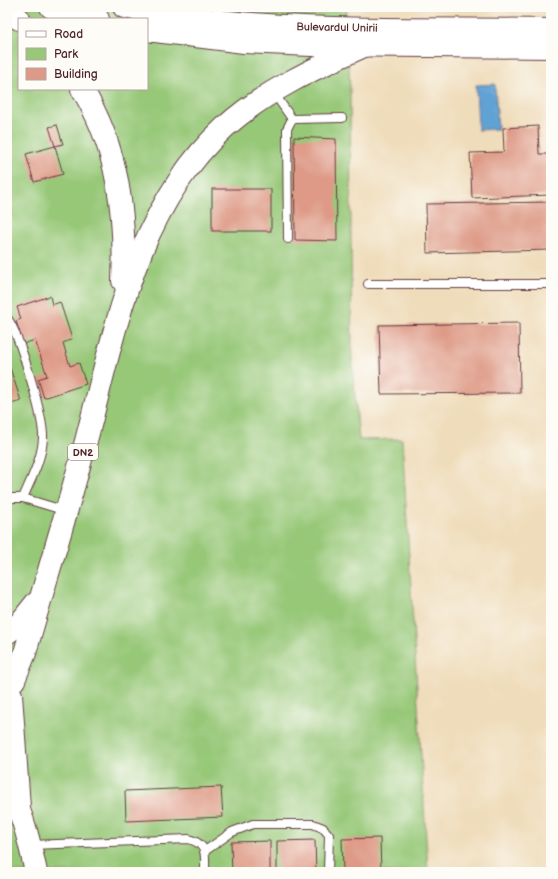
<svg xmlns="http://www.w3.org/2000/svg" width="558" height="879" font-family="'Balsamiq Sans',sans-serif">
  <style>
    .green { fill: #97c878; stroke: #707452; fill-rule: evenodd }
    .water { fill: #60a2d4; stroke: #556080 }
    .building { fill: #de9a86 }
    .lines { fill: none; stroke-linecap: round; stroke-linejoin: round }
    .service-casing { stroke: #633b40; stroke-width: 10 }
    .primary-casing { stroke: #633b40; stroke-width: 24 }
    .service { stroke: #fff; stroke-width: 8 }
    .primary { stroke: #fff; stroke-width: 22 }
    .labels { text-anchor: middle; stroke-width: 4; stroke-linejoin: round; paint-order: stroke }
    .shield { fill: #fdfcf7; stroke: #806168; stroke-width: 1 }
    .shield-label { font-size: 10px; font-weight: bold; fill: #4a1f2b }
    .street-label { font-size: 11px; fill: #4a1f2b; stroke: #fdfcf7 }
  </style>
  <rect width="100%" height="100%" fill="#fdfcf7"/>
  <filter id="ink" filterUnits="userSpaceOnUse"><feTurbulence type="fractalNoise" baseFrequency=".025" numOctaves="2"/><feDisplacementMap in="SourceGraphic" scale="8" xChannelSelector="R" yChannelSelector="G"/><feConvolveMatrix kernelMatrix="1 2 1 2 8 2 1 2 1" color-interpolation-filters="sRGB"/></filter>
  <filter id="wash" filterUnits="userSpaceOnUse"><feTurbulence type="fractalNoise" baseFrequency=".012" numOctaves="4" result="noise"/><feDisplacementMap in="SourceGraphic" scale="16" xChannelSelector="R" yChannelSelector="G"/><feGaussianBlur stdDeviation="0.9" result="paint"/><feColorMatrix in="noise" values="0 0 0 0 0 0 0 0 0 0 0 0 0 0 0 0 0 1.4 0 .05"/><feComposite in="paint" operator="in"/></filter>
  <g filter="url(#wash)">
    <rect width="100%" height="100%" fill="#efdcba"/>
    <path class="green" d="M 7,7 L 346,7 L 350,90 L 352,363 L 359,440 L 402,439 L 428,872 L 7,872 ZM 19,19 L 147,19 L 147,89 L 19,89 Z"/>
    <polygon class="water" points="495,84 498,129 478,130 476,85"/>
    <g id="blocks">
      <g class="building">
        <polygon points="57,125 63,144 55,146 49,127"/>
        <polygon points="538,126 539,154 550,154 549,135 551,135 551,195 472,198 470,153 504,152 503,128"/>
        <polygon points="294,137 336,139 337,241 295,240"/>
        <polygon points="55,146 63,174 34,182 26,154"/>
        <rect x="212" y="189" width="59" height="42"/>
        <polygon points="551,202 551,250 427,253 426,204"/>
        <polygon points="50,296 52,305 60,302 72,339 63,343 70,366 79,363 86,384 44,398 38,379 47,376 35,340 23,344 16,321 21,319 17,307"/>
        <polygon points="519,323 520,393 381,394 379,325"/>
        <polygon points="7,359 21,401 7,405"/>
        <polygon points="221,787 223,817 126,821 125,791"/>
        <polygon points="380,838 381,872 343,872 342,839"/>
        <polygon points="315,840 316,872 277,872 277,841"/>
        <polygon points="270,841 270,872 232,872 231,842"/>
      </g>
    </g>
  </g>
  <g filter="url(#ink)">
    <use href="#blocks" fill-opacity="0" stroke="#633b40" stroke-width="1"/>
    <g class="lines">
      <defs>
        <g id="service">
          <polyline points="274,93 292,119 342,118"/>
          <polyline points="288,239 287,129 292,119"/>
          <polyline points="368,284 551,284"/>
          <path d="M 7,318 C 19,332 44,419 43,438 C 42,459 31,479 23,498"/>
          <polyline points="7,498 23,498 66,511"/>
          <path d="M 31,845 L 189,839 C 208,845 205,854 205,872"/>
          <polyline points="205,851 232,832 253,824 313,824 323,828 329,835 328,872"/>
        </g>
        <g id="primary">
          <polyline points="51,7 98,19"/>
          <path d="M 124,7 C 264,35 409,28 551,30"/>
          <polyline points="7,9 19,19"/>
          <polyline points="147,30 244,42 311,45 551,47"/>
          <path d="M 82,89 C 118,147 126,214 123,281"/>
          <polyline points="7,633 19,624 35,604"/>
          <path d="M 14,680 L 25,653 C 44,585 65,519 83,452 C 114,338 133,211 225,127 C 265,91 315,68 364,46"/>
          <polyline points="11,695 19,807"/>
          <path d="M 12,794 C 24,818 30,845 36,872"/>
        </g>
      </defs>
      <use href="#service" class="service-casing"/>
      <use href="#primary" class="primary-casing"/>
      <use href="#service" class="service"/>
      <use href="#primary" class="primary"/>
    </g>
  </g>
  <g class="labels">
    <rect class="shield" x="68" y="444" width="30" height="16" rx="3"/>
    <g class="shield-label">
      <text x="83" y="456">DN2</text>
    </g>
    <g class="street-label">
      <text transform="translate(337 27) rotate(1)" y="4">Bulevardul Unirii</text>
    </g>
  </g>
  <rect width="558" height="879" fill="none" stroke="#fdfcf7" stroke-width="24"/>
  <rect x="18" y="18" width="130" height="72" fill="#fdfcf7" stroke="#b5a4a5"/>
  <rect x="26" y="31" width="20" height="6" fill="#ffffff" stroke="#b5a4a5"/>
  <text x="54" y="38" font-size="12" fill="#4a1f2b">Road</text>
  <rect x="26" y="48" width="20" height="12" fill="#97c878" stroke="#b5a4a5"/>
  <text x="54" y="58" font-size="12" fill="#4a1f2b">Park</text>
  <rect x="26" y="68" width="20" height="12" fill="#de9a86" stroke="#b5a4a5"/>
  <text x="54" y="78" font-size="12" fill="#4a1f2b">Building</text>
</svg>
